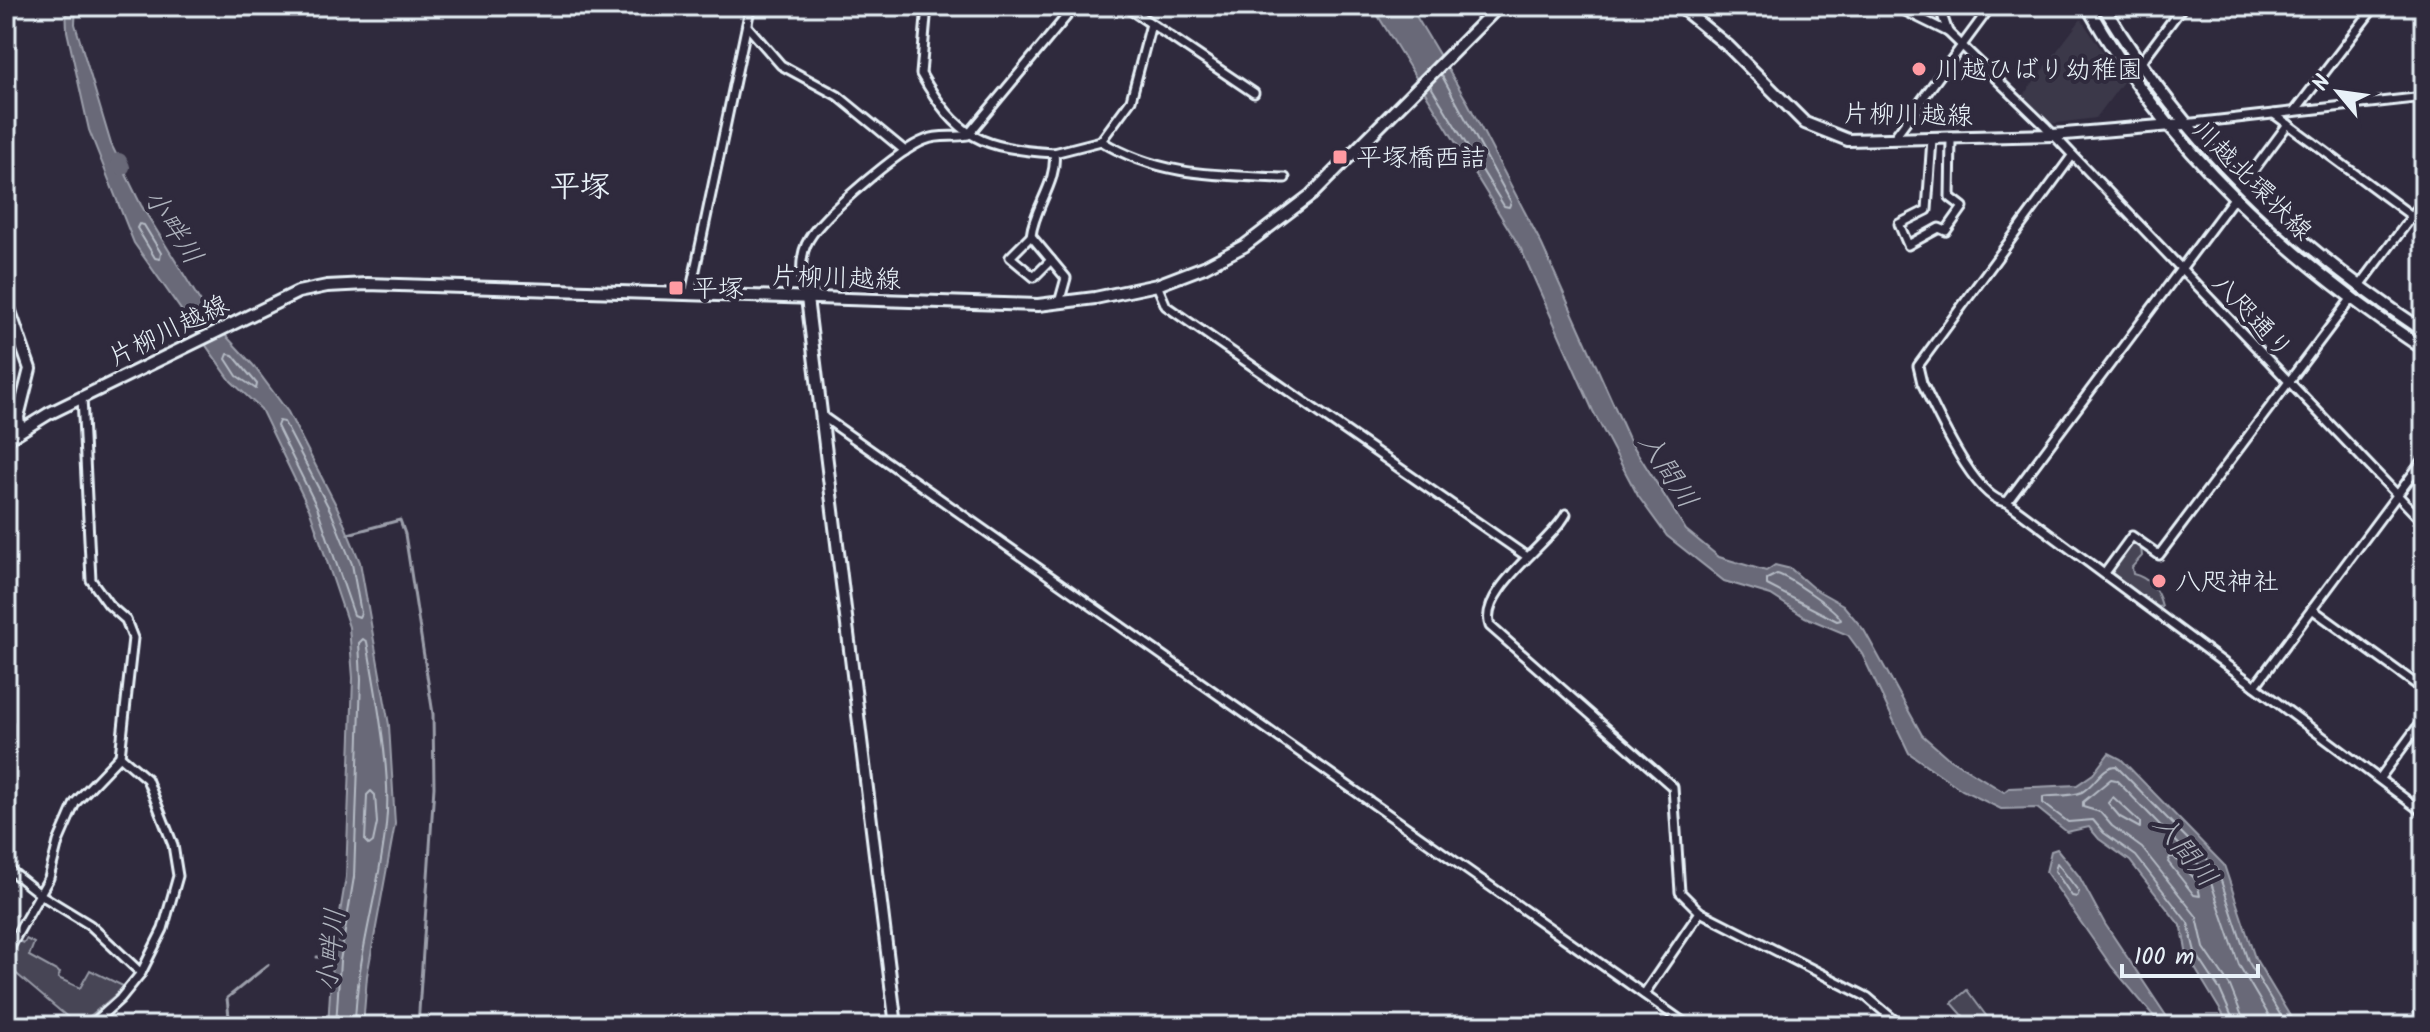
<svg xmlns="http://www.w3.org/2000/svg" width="2430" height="1032" font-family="Kalam,'Klee One',sans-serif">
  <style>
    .built { fill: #3b3749 }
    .green { fill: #464455; stroke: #979aa6; stroke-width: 2 }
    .water { fill: #696978; stroke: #9c9fab; stroke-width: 2 }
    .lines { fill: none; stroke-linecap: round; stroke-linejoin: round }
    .shore { stroke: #b5bbc5; stroke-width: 2 }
    .stream { stroke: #9c9fab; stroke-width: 3 }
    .river { stroke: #696978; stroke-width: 16 }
    .street-casing { stroke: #e8f1f8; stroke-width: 13 }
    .secondary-casing { stroke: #e8f1f8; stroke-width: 16 }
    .street { stroke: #2f2a3d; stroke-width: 7 }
    .secondary { stroke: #2f2a3d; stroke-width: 10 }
    .poi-dot { fill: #ff9aa2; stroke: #2f2a3d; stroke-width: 3 }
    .labels { text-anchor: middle; stroke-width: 8; stroke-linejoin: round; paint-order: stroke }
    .poi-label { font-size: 26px; fill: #e8f1f8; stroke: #2f2a3d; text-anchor: start }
    .street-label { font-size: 26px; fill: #e8f1f8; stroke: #2f2a3d }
    .water-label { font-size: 28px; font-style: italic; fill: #afb4be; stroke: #2f2a3d }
    .quarter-label { font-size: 30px; font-weight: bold; fill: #e8f1f8; stroke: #2f2a3d }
  </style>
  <rect width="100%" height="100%" fill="#2f2a3d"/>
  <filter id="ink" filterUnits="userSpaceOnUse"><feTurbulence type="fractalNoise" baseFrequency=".0125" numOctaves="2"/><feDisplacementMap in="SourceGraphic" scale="16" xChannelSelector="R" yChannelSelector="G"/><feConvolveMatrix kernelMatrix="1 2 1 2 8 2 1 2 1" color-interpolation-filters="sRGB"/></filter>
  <g filter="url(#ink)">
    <polygon class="built" points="2081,19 2123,82 2096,118 2049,124 2022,97"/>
    <g class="green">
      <path d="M 2132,542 L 2141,547 L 2142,556 L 2132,567 L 2133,574 C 2150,578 2158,590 2162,606 L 2158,607 L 2112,573 L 2111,569 Z"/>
      <polygon points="26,939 34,943 29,956 60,973 58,978 80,988 90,970 125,987 78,1026 6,965 19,941 24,943"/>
      <polygon points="1967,990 1990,1021 1983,1026 1972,1026 1952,1003"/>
    </g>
    <g class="water">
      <polygon points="66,6 76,6 75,24 111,144 141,205 213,322 253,365 288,412 338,509 360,562 389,725 395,824 367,976 363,1026 328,1026 332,960 346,877 353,678 349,627 310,511 261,409 231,381 134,243 89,130 67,31"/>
      <polygon points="1372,6 1410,6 1468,103 1542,245 1630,441 1686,530 1719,557 1766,571 1775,565 1791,569 1813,588 1843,605 1864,630 1922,735 1947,757 2004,792 2009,788 2077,785 2093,774 2109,753 2121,759 2224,865 2255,958 2296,1026 2230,1026 2187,955 2182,928 2130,861 2099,839 2089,827 2067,832 2037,808 2001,809 1962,790 1909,753 1862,654 1848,635 1805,617 1771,595 1724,581 1667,536 1638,496 1593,411 1521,249"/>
      <polygon points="2057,849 2079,876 2105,924 2173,1026 2162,1026 2112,967 2046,872 2051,851"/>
    </g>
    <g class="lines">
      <g class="shore">
        <polyline points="1430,85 1504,206 1509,207 1511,202 1441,74"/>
        <polygon points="139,224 144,225 161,253 160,259 155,258 137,228"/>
        <polygon points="228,354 233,355 257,384 256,389 237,376 226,359"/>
        <polygon points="279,421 284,422 331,512 352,564 361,613 359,617 354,615 317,507 277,426"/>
        <path d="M 1777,574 C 1789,577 1839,611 1841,620 L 1837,621 L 1767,585 L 1767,579 Z"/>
        <polygon points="371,791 375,795 377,823 373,842 369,845 365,841 367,795"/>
        <polygon points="2113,797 2140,822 2140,828 2120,817 2108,803"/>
        <polygon points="2170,857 2174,857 2197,881 2200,896 2194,895 2168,862"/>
        <polygon points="2057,863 2079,892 2077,897 2072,896 2055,871"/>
        <path d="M 336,1026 L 340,961 L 354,877 L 361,679 L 359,643 L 363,639 L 367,642 C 376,695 392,773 386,825 C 379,893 356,958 355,1026"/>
        <path d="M 2236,1026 L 2220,990 L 2195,952 L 2188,923 L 2136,856 L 2104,833 L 2093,820 L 2068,822 L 2043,803 L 2043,797 C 2055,795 2070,797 2082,792 C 2095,785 2102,766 2116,766 L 2217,869 L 2248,961 L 2287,1026"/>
        <polyline points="2246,1026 2230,986 2204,948 2197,917 2142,848 2112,826 2100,812 2083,807 2083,802 2111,779 2116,780 2208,874 2239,965 2275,1026"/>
      </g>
      <g class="stream">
        <polyline points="348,534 400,520 405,534 433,714 434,787 418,1026"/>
        <polyline points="317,957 333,958"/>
        <polyline points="230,1026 227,998 268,965"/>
      </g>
      <polyline class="river" points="119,161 122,167"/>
      <defs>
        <g id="street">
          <path d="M 927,6 L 921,74 C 958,139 981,148 1054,153"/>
          <polyline points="1125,6 1254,93"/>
          <polyline points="1895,6 1948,32"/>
          <polyline points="1939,6 1948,32 2045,126 2424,523"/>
          <polyline points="747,26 781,65 838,96 905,151"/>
          <polyline points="2139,65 2183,6"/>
          <polyline points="2295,111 2375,6"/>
          <polyline points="2274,114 2424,225"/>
          <polyline points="2184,124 2424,97"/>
          <polyline points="1893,139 1991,6"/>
          <polyline points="1932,139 1927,210 1899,224 1908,245 1939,228 1946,231 1963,207 1950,197 1951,140"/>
          <polyline points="1101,141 1131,100 1151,24"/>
          <polyline points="2242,186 2288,124"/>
          <polyline points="2234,198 2007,502 2255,686"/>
          <polyline points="1031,236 1010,257 1034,277 1051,260"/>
          <polyline points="1157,285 1166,306 1526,556"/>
          <polyline points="2359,287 2424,200"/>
          <polyline points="690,294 749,14 748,6"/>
          <path d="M 807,298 C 800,281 799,255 809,239 C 822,216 900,149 925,140 C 939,134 954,138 968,135 L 1075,6"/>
          <path d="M 1059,303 L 1066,278 L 1031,236 C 1034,207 1058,182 1054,153 L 1101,141 C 1160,177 1218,175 1285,178"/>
          <polyline points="82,397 91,580 109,605 126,620 133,638 120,756"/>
          <polyline points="822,416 1689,1026"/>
          <polyline points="2424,459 2255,686 2424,813"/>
          <path d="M 2007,502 C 1975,501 1936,410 1922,383 L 1918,366 L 2072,156"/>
          <path d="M 1566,514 C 1552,542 1477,591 1490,626 L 1673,787 L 1680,892 L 1700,912 L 1867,997 L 1901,1026"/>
          <polyline points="2105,573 2132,536 2159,555 2351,299"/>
          <polyline points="2312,609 2424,690"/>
          <polyline points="2380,778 2424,718"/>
          <polyline points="6,867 41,895 90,925 141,973"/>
          <polyline points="6,954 49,878 58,842 75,803 120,756 147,779 173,845 178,876 163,929 141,973 120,999 90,1026"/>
          <polyline points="1644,994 1700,912"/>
          <polyline points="2420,1012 2424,1005"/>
        </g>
        <g id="secondary">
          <polyline points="1679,6 1728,46 1805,123 1848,140 2053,135 2184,124"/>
          <path d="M 2087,6 C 2168,149 2288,259 2424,349"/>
          <path d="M 2103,6 C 2189,147 2287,240 2424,331"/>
          <polyline points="807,298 896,1026"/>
          <polyline points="6,300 30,369 18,417 20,430"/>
          <polyline points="6,440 48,414 298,292 327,286 367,284 1038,305 1095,298 1157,285 1204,267 1244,246 1311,195 1499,6"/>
          <polyline points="6,725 6,736"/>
        </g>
      </defs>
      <use href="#street" class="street-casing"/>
      <use href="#secondary" class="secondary-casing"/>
      <use href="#street" class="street"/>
      <use href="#secondary" class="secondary"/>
    </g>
  </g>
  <g class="poi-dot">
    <circle cx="1919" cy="69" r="8"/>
    <rect x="1332" y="149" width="16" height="16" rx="4"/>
    <rect x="668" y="280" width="16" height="16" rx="4"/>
    <circle cx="2159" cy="581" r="8"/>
  </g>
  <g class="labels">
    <g class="poi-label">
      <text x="1935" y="78">川越ひばり幼稚園</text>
      <text x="1356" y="166">平塚橋西詰</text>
      <text x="692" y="297">平塚</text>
      <text x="2175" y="590">八咫神社</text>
    </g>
    <g class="street-label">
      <text transform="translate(1908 114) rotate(1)" y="9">片柳川越線</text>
      <text transform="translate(2253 180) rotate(45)" y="9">川越北環状線</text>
      <text transform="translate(836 277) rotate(2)" y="9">片柳川越線</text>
      <text transform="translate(2253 316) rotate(47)" y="9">八咫通り</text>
      <text transform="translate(168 330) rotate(-26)" y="9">片柳川越線</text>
    </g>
    <g class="water-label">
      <text transform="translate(174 226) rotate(57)" y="10">小畔川</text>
      <text transform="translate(1669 470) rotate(57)" y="10">入間川</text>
      <text transform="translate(2186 850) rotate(51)" y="10">入間川</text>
      <text transform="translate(330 950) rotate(-84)" y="10">小畔川</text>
    </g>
    <g class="quarter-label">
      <text x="580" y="196">平塚</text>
    </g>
  </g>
  <rect width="2430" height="1032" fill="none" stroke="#2f2a3d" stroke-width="32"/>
  <rect x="16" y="16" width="2398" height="1000" fill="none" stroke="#e8f1f8" stroke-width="3" filter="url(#ink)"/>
  <g transform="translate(2338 92) rotate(299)" stroke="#2f2a3d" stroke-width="6" paint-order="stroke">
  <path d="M0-6L14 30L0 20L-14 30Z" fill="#e8f1f8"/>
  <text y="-12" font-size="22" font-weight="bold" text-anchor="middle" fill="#e8f1f8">N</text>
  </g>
  <path d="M2122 964v12h136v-12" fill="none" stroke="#e8f1f8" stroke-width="4"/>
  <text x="2134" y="964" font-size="24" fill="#e8f1f8" stroke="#2f2a3d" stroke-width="6" paint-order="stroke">100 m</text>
</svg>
